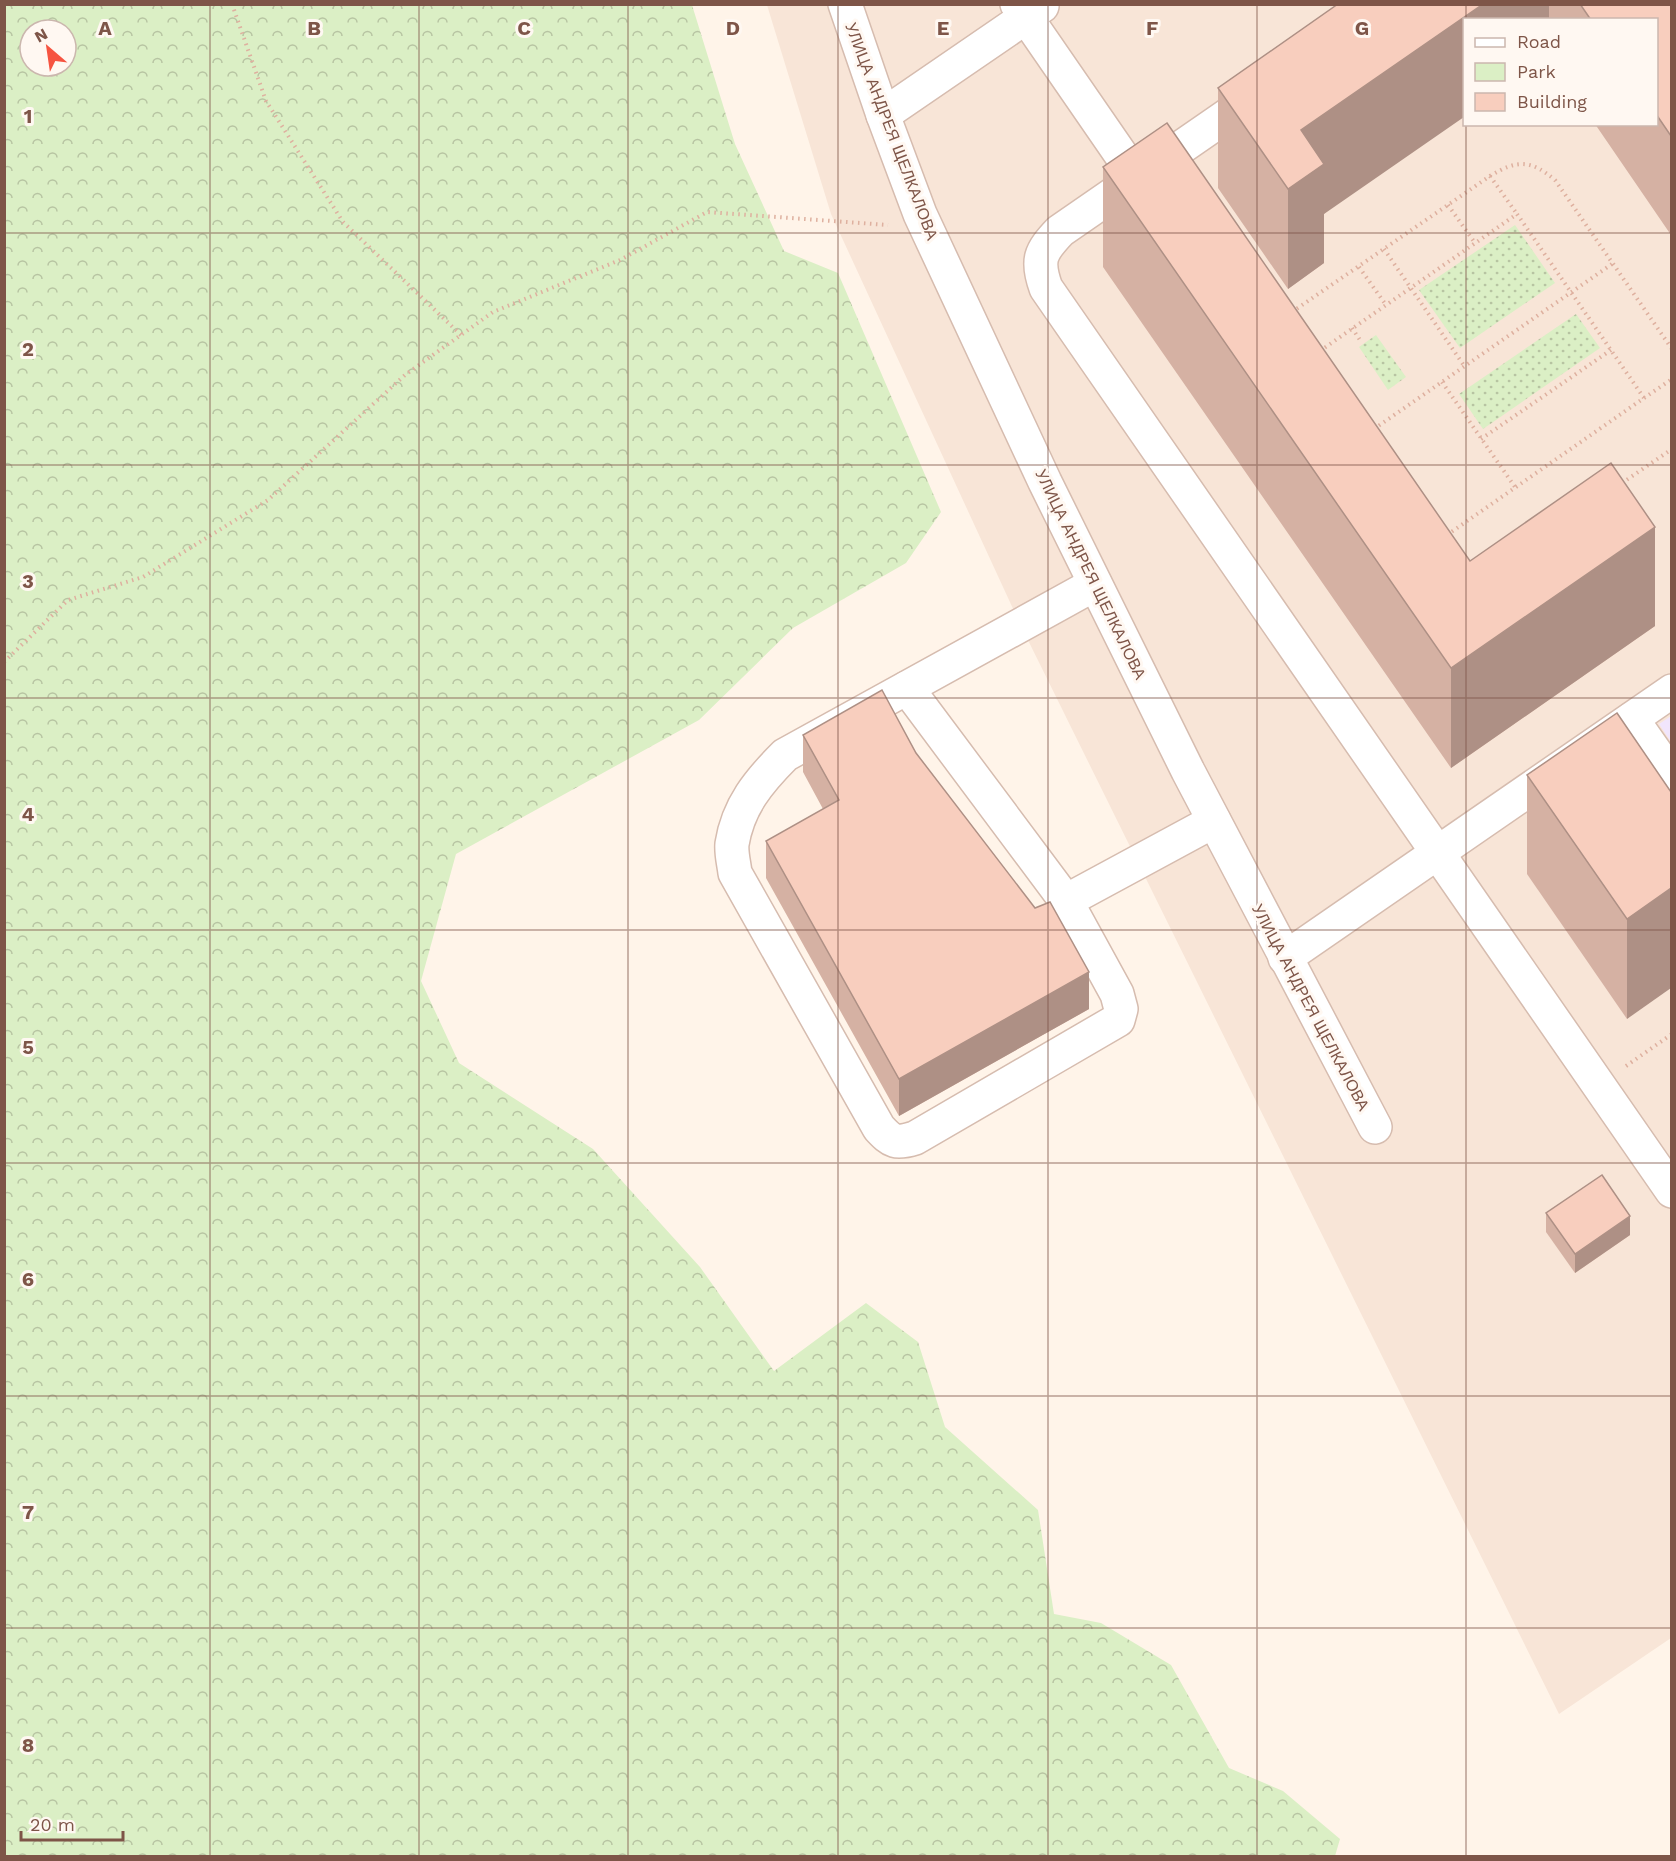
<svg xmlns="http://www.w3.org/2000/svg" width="1676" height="1861" font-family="'Work Sans',sans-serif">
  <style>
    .residential { fill: #f8e5d7; fill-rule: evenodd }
    .education { fill: #f1e5fc }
    .green { fill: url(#green-dots) }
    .forest { fill: url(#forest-crowns); fill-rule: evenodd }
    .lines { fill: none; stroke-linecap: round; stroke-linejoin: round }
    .minor-casing { stroke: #d6bcaf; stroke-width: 36 }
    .path { stroke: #deb09f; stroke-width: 4; stroke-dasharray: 1.5 4.5; stroke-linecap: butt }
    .minor { stroke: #fff; stroke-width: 33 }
    .wall { fill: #d5b1a3 }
    .shaded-wall { fill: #ae9085 }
    .building { fill: #f8cebe; stroke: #ae9085; stroke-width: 1.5 }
    .grid { fill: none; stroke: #7e5548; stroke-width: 1.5; stroke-opacity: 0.55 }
    .labels { text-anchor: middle; stroke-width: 6; stroke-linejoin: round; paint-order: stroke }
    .street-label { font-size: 16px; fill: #7e5548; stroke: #fff8f2 }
    .grid-label { font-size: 20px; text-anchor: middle; font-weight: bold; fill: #7e5548; stroke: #fff8f2; stroke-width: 6; stroke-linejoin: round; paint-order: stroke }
  </style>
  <defs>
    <pattern id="green-dots" width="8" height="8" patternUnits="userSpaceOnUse" patternTransform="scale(1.5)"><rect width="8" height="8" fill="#dbefc5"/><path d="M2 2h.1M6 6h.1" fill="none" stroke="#b7c4a2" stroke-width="1.8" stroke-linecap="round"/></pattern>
    <pattern id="forest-crowns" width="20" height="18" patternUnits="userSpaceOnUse" patternTransform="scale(1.5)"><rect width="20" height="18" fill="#dbefc5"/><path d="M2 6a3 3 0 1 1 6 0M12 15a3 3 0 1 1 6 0" fill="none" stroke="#b7c4a2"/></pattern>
  </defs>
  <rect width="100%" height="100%" fill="#fff4e9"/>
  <path class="residential" d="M 767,5 L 1671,5 L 1671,1638 L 1559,1714 L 1021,626 L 831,214 ZM 1464,20 L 1656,20 L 1656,124 L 1464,124 Z"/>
  <polygon class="education" points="1671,716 1671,742 1659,724"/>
  <g class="green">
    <polygon points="1515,225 1555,283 1460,348 1419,290"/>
    <polygon points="1576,314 1600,348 1483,429 1459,394"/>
    <polygon points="1376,335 1406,377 1388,390 1359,347"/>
  </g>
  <path class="forest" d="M 5,4 L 692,5 L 735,144 L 784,251 L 838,273 L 941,512 L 906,563 L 793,628 L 699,720 L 456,854 L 421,981 L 459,1063 L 593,1149 L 700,1267 L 774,1371 L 866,1303 L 918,1342 L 945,1427 L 1038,1510 L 1054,1614 L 1101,1623 L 1171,1665 L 1229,1768 L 1283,1791 L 1340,1839 L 1335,1856 L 5,1856 ZM 30,30 L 66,30 L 66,66 L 30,66 Z"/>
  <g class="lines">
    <defs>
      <g id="minor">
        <polyline points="845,4 883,115 920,214 1045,482 1188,771 1375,1127"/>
        <polyline points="1017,4 1137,178"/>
        <path d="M 1254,97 L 1060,231 C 1040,252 1036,260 1046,288 L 1672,1191"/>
        <polyline points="883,115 1042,6"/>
        <path d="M 1095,584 L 785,755 C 759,781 738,806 732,844 C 731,853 734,864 735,873 L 879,1128 C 892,1142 896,1144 915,1138 L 1118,1020 L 1121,1009 L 1117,994 L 1066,901 L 1214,821"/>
        <polyline points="907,688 1066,901"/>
        <polyline points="1632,719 1672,776"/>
        <polyline points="1285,958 1672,691"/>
      </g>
    </defs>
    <use href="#minor" class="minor-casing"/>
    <g class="path">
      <polyline points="232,4 266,101 343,222 461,335"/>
      <polyline points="1490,176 1517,214"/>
      <polyline points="1448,205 1475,243"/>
      <polyline points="1384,249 1465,367"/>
      <polyline points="1359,267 1386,305"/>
      <path d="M 1292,312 L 1490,176 C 1518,159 1531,160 1555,180 L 1672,349"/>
      <polyline points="1352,328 1360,340"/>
      <polyline points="1320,351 1517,214 1644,398 1447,535"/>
      <polyline points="1442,382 1515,487"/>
      <polyline points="1644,398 1672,379"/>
      <polyline points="1374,429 1612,264"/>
      <polyline points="1481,439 1611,350"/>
      <polyline points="1622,483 1672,449"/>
      <polyline points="4,662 68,600 143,577 268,500 405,375 493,312 620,260 707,212 888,225"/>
      <polyline points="1626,1066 1672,1034"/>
    </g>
    <use href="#minor" class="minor"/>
  </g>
  <g class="wall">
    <polygon points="1338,4 1671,4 1671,235 1595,124 1656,124 1656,20 1464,20 1324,214 1324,263 1288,289 1218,188 1218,88"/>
    <polygon points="1103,167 1470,561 1655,626 1451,768 1103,267"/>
    <polygon points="803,735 916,753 1089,1009 899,1116 766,878 766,841 823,809 803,772"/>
    <polygon points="1527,775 1671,792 1627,1019 1527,874"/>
    <polygon points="1546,1213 1630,1235 1575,1273 1546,1232"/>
  </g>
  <g class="shaded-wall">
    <polygon points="1483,4 1549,4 1549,20 1464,20 1464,117 1324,214 1324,263 1288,289 1288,189 1301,130"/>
    <polygon points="1655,527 1655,626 1451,768 1451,668"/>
    <polygon points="1671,888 1671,988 1627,1019 1627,919"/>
    <polygon points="1089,972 1089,1009 899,1116 899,1079"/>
    <polygon points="1630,1216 1630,1235 1575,1273 1575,1254"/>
  </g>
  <g class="building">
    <polygon points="1338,4 1483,4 1301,130 1324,164 1288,189 1218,88"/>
    <polygon points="1580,4 1671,4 1671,136 1656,114 1656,20 1591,20"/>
    <polygon points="1167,123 1470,561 1611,463 1655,527 1451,668 1103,167"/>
    <polygon points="882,690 916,753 1035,908 1050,902 1089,972 899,1079 766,841 839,800 803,735"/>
    <polygon points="1617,713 1671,792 1671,888 1627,919 1527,775"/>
    <polygon points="1602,1175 1630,1216 1575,1254 1546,1213"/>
  </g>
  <path class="grid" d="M 210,4 L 210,1856M 419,4 L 419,1856M 628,4 L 628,1856M 838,4 L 838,1856M 1048,4 L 1048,1856M 1257,4 L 1257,1856M 1466,4 L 1466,20M 1466,124 L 1466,1856M 4,233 L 1672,233M 4,465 L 1672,465M 4,698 L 1672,698M 4,930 L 1672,930M 4,1163 L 1672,1163M 4,1396 L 1672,1396M 4,1628 L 1672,1628"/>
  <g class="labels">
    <g class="street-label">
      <text transform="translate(892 131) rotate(69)" y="6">УЛИЦА АНДРЕЯ ЩЕЛКАЛОВА</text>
      <text transform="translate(1091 574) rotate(64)" y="6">УЛИЦА АНДРЕЯ ЩЕЛКАЛОВА</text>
      <text transform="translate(1311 1007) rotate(62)" y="6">УЛИЦА АНДРЕЯ ЩЕЛКАЛОВА</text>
    </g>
  </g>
  <g class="grid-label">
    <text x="105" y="35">A</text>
    <text x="314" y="35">B</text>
    <text x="524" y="35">C</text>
    <text x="733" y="35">D</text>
    <text x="943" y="35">E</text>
    <text x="1152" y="35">F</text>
    <text x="1362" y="35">G</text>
    <text x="28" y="123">1</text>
    <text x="28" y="356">2</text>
    <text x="28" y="588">3</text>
    <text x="28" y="821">4</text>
    <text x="28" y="1054">5</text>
    <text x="28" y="1286">6</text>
    <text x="28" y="1519">7</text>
    <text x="28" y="1752">8</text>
  </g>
  <rect width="1676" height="1861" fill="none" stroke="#7e5548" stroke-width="12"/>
  <rect x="1463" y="18" width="195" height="108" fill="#fff8f2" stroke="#cbb7ae" stroke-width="1.5"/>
  <rect x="1475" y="38" width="30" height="9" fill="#ffffff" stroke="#cbb7ae" stroke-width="1.5"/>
  <text x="1517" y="48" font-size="18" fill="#7e5548">Road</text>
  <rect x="1475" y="63" width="30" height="18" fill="#dbefc5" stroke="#cbb7ae" stroke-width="1.5"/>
  <text x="1517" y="78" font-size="18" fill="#7e5548">Park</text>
  <rect x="1475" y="93" width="30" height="18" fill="#f8cebe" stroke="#cbb7ae" stroke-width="1.5"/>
  <text x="1517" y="108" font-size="18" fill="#7e5548">Building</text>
  <g transform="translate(48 48) rotate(331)"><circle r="28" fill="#fff8f2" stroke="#cbb7ae" stroke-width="1.5"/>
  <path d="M0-4.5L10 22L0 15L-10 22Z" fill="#f65441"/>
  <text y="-9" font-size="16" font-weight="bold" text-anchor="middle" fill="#7e5548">N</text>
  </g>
  <path d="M21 1831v9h102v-9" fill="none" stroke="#7e5548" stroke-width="3"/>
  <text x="30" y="1831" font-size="18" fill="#7e5548" stroke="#fff8f2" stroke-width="4.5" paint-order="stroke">20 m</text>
</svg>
